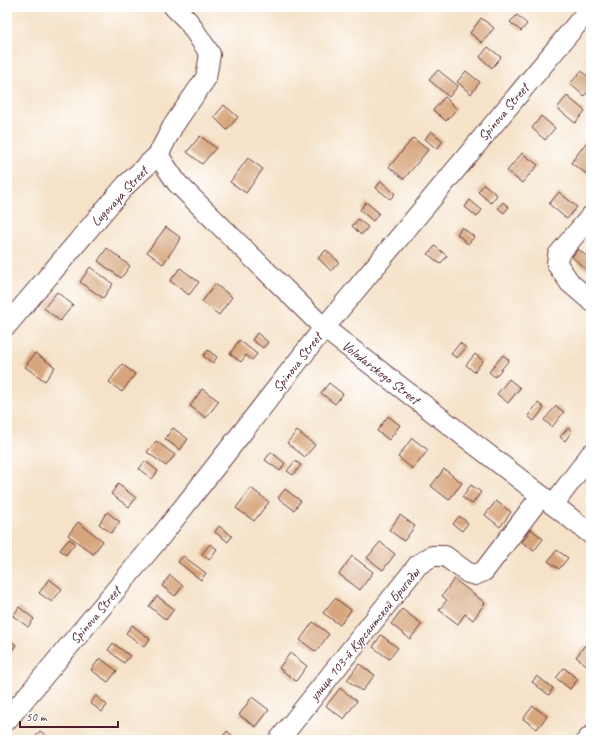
<svg xmlns="http://www.w3.org/2000/svg" width="598" height="747" font-family="Caveat,sans-serif">
  <style>
    .building { fill: #d6a57b }
    .lines { fill: none; stroke-linecap: round; stroke-linejoin: round }
    .minor-casing { stroke: #643c43; stroke-width: 22 }
    .minor { stroke: #fff; stroke-width: 20 }
    .labels { text-anchor: middle; stroke-width: 3; stroke-linejoin: round; paint-order: stroke }
    .street-label { font-size: 14px; fill: #4a1f2b; stroke: #fff }
  </style>
  <rect width="100%" height="100%" fill="#fff"/>
  <filter id="ink" filterUnits="userSpaceOnUse"><feTurbulence type="fractalNoise" baseFrequency=".025" numOctaves="2"/><feDisplacementMap in="SourceGraphic" scale="8" xChannelSelector="R" yChannelSelector="G"/><feConvolveMatrix kernelMatrix="1 2 1 2 8 2 1 2 1" color-interpolation-filters="sRGB"/></filter>
  <filter id="wash" filterUnits="userSpaceOnUse"><feTurbulence type="fractalNoise" baseFrequency=".012" numOctaves="4" result="noise"/><feDisplacementMap in="SourceGraphic" scale="16" xChannelSelector="R" yChannelSelector="G"/><feGaussianBlur stdDeviation="0.9" result="paint"/><feColorMatrix in="noise" values="0 0 0 0 0 0 0 0 0 0 0 0 0 0 0 0 0 1.4 0 .05"/><feComposite in="paint" operator="in"/></filter>
  <g filter="url(#wash)">
    <rect width="100%" height="100%" fill="#f5e2c8"/>
    <g id="blocks">
      <g class="building">
        <polygon points="517,15 527,24 521,31 510,22"/>
        <polygon points="481,18 494,28 482,43 470,33"/>
        <polygon points="488,47 501,57 492,68 480,57"/>
        <polygon points="591,58 591,67 587,63"/>
        <polygon points="438,70 458,86 449,97 429,80"/>
        <polygon points="466,71 480,82 471,94 457,82"/>
        <polygon points="581,71 591,79 591,88 584,96 570,84"/>
        <polygon points="567,96 585,111 575,123 557,108"/>
        <polygon points="445,97 457,109 446,121 433,110"/>
        <polygon points="224,105 238,117 227,130 214,117"/>
        <polygon points="541,116 555,128 545,140 532,128"/>
        <polygon points="431,131 443,141 437,149 425,139"/>
        <polygon points="200,136 216,148 202,164 187,152"/>
        <polygon points="413,138 428,150 404,179 389,167"/>
        <polygon points="588,140 591,142 591,177 571,163"/>
        <polygon points="522,153 538,165 522,183 507,171"/>
        <polygon points="248,158 263,169 246,193 230,182"/>
        <polygon points="381,181 395,194 390,199 376,188"/>
        <polygon points="484,184 497,195 491,203 478,192"/>
        <polygon points="559,192 577,207 567,219 549,204"/>
        <polygon points="470,200 482,210 477,217 465,207"/>
        <polygon points="366,202 379,213 373,221 360,210"/>
        <polygon points="503,202 509,207 504,213 498,208"/>
        <polygon points="358,219 368,227 361,235 352,226"/>
        <polygon points="166,227 181,238 163,264 147,252"/>
        <polygon points="462,227 474,237 468,244 457,234"/>
        <polygon points="435,246 447,256 440,264 428,254"/>
        <polygon points="107,248 130,266 121,278 98,261"/>
        <polygon points="578,249 591,260 591,270 589,272 572,257"/>
        <polygon points="326,250 339,262 331,271 318,258"/>
        <polygon points="90,267 113,284 103,298 80,282"/>
        <polygon points="180,268 199,282 189,295 170,281"/>
        <polygon points="215,284 232,297 219,315 202,302"/>
        <polygon points="57,292 73,305 60,321 44,308"/>
        <polygon points="257,333 268,342 263,348 252,340"/>
        <polygon points="239,340 257,354 252,360 246,355 241,362 230,354"/>
        <polygon points="460,343 466,348 457,358 451,354"/>
        <polygon points="208,350 217,357 213,363 203,356"/>
        <polygon points="35,353 55,367 45,381 25,367"/>
        <polygon points="475,354 483,361 474,372 466,365"/>
        <polygon points="503,355 509,360 495,377 489,372"/>
        <polygon points="122,364 135,374 122,392 109,382"/>
        <polygon points="509,379 520,388 508,403 497,394"/>
        <polygon points="329,383 343,394 335,404 321,393"/>
        <polygon points="202,389 219,401 206,418 190,406"/>
        <polygon points="538,403 544,408 534,421 528,416"/>
        <polygon points="556,406 564,412 552,427 544,420"/>
        <polygon points="388,416 400,425 389,440 377,431"/>
        <polygon points="173,428 188,439 180,450 165,439"/>
        <polygon points="568,428 572,431 565,441 560,437"/>
        <polygon points="297,431 315,445 305,457 287,443"/>
        <polygon points="412,438 428,450 413,469 398,457"/>
        <polygon points="156,441 175,455 166,466 147,452"/>
        <polygon points="271,452 285,463 280,471 265,460"/>
        <polygon points="145,461 158,471 152,479 139,469"/>
        <polygon points="295,461 301,465 293,475 287,471"/>
        <polygon points="444,469 462,483 449,500 431,486"/>
        <polygon points="118,484 136,498 129,507 111,494"/>
        <polygon points="471,485 481,492 472,504 462,497"/>
        <polygon points="251,488 269,502 254,521 236,508"/>
        <polygon points="285,489 301,501 294,510 278,498"/>
        <polygon points="496,501 511,512 500,527 485,515"/>
        <polygon points="107,512 120,522 111,533 99,524"/>
        <polygon points="400,515 415,526 404,541 389,530"/>
        <polygon points="459,516 468,523 462,531 453,524"/>
        <polygon points="78,522 103,541 93,554 68,535"/>
        <polygon points="219,526 232,536 228,542 215,532"/>
        <polygon points="531,529 543,539 534,551 522,542"/>
        <polygon points="69,539 75,543 66,555 60,550"/>
        <polygon points="380,542 395,554 383,570 367,558"/>
        <polygon points="210,544 217,549 209,560 202,554"/>
        <polygon points="557,550 568,558 559,569 548,561"/>
        <polygon points="183,556 206,573 201,580 178,562"/>
        <polygon points="352,556 373,572 360,590 339,574"/>
        <polygon points="170,575 183,586 175,596 162,586"/>
        <polygon points="49,579 62,589 52,602 39,593"/>
        <polygon points="454,579 485,603 473,620 465,614 458,624 439,610 447,600 442,596"/>
        <polygon points="157,596 174,609 166,620 149,606"/>
        <polygon points="335,598 351,610 340,625 323,613"/>
        <polygon points="19,607 34,619 28,627 13,616"/>
        <polygon points="402,609 422,624 410,639 391,624"/>
        <polygon points="313,622 329,634 316,652 300,640"/>
        <polygon points="132,625 150,639 144,647 126,633"/>
        <polygon points="381,635 398,648 389,659 373,647"/>
        <polygon points="7,638 16,645 11,652 7,649"/>
        <polygon points="113,643 130,656 124,663 108,650"/>
        <polygon points="585,645 591,650 591,663 588,666 576,657"/>
        <polygon points="290,653 307,666 296,681 279,668"/>
        <polygon points="100,658 117,671 108,682 91,670"/>
        <polygon points="359,664 375,675 362,691 347,680"/>
        <polygon points="564,668 578,679 570,689 556,678"/>
        <polygon points="537,676 553,688 549,695 532,682"/>
        <polygon points="340,688 357,701 344,719 326,706"/>
        <polygon points="96,696 107,705 102,712 90,703"/>
        <polygon points="252,697 269,710 256,727 239,715"/>
        <polygon points="533,706 547,716 537,729 523,719"/>
        <polygon points="40,731 52,740 36,740 34,739"/>
        <polygon points="227,731 238,740 220,740"/>
      </g>
    </g>
  </g>
  <g filter="url(#ink)">
    <use href="#blocks" fill-opacity="0" stroke="#643c43" stroke-width="1"/>
    <g class="lines">
      <defs>
        <g id="minor">
          <polyline points="158,155 177,183 324,328 591,534"/>
          <polyline points="591,216 558,255 557,264 570,283 591,301"/>
          <polyline points="7,325 126,185 158,155 173,126 206,78 210,54 188,21 174,7"/>
          <polyline points="553,505 591,454"/>
          <polyline points="7,720 161,536 324,328 591,7"/>
          <polyline points="279,740 418,565 432,556 445,556 468,573 475,575 484,571 541,496"/>
          <polyline points="587,740 591,736"/>
        </g>
      </defs>
      <use href="#minor" class="minor-casing"/>
      <use href="#minor" class="minor"/>
    </g>
  </g>
  <g class="labels">
    <g class="street-label">
      <text transform="translate(503 112) rotate(-50)" y="5">Spinova Street</text>
      <text transform="translate(119 196) rotate(-47)" y="5">Lugovaya Street</text>
      <text transform="translate(297 362) rotate(-52)" y="5">Spinova Street</text>
      <text transform="translate(381 372) rotate(38)" y="5">Volodarskogo Street</text>
      <text transform="translate(95 615) rotate(-50)" y="5">Spinova Street</text>
      <text transform="translate(364 634) rotate(-51)" y="5">улица 103-й Курсантской Бригады</text>
    </g>
  </g>
  <rect width="598" height="747" fill="none" stroke="#fff" stroke-width="24"/>
  <path d="M20 721v6h98v-6" fill="none" stroke="#4a1f2b" stroke-width="2"/>
  <text x="26" y="721" font-size="12" fill="#4a1f2b" stroke="#ffffff" stroke-width="3" paint-order="stroke">50 m</text>
</svg>
